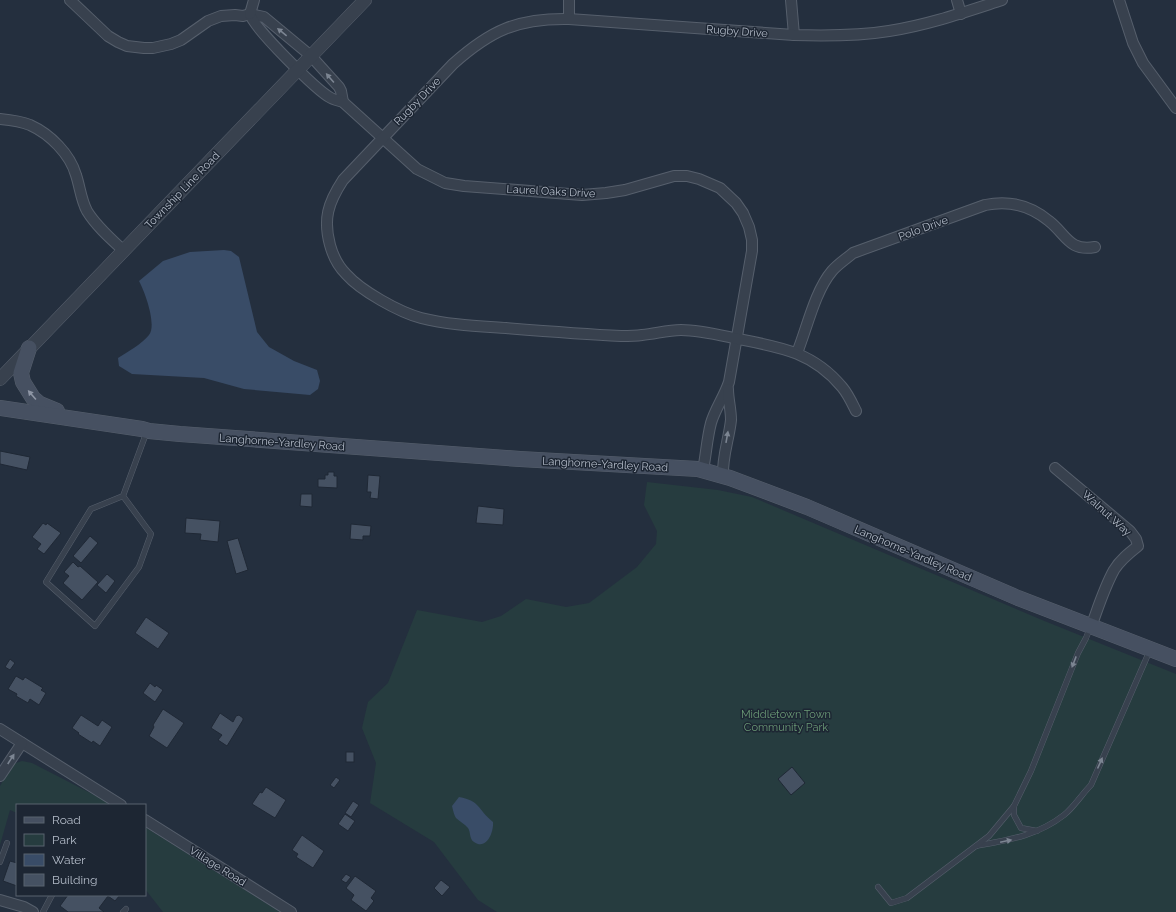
<svg xmlns="http://www.w3.org/2000/svg" width="1176" height="912" font-family="Raleway,sans-serif">
  <style>
    .green { fill: #263c3f }
    .water { fill: #394c67 }
    .building { fill: #455162; stroke: #1f2835 }
    .lines { fill: none; stroke-linecap: round; stroke-linejoin: round }
    .service-casing { stroke: #565f6c; stroke-width: 6 }
    .minor-casing { stroke: #565f6c; stroke-width: 12 }
    .tertiary-casing { stroke: #565f6c; stroke-width: 14 }
    .secondary-casing { stroke: #565f6c; stroke-width: 16 }
    .service { stroke: #38414e; stroke-width: 5 }
    .minor { stroke: #38414e; stroke-width: 10 }
    .tertiary { stroke: #38414e; stroke-width: 13 }
    .secondary { stroke: #465061; stroke-width: 15 }
    .oneway { fill: #7c8592 }
    .oneway2 { fill: #8e96a5 }
    .labels { text-anchor: middle; stroke-width: 3; stroke-linejoin: round; paint-order: stroke }
    .street-label { font-size: 11px; fill: #b4bcc9; stroke: #1d2633 }
    .park-label { font-size: 11px; fill: #6b9a76; stroke: #1d2633 }
  </style>
  <rect width="100%" height="100%" fill="#242f3e"/>
  <g class="green">
    <polygon points="647,482 718,490 752,497 1042,620 1176,674 1176,912 497,912 478,900 434,842 370,803 376,763 362,728 368,702 388,683 417,610 482,622 501,616 526,599 566,607 589,603 637,567 656,544 657,531 644,505"/>
    <polygon points="22,761 32,763 98,797 110,805 17,805 17,813 10,810 0,845 0,786 13,764"/>
    <polygon points="145,827 280,912 163,912 145,889"/>
  </g>
  <g class="water">
    <path d="M 224,250 L 231,251 L 239,257 L 257,332 L 269,347 L 294,361 L 317,370 L 320,381 L 318,389 L 310,395 L 244,389 L 204,378 L 132,374 L 119,366 L 118,358 C 127,352 142,344 149,335 C 157,325 145,292 139,281 L 163,261 L 190,252 Z"/>
    <path d="M 459,797 C 481,801 477,809 493,822 C 494,831 487,851 474,842 C 469,839 471,832 468,828 C 465,824 459,821 456,818 C 454,815 453,810 452,806 Z"/>
  </g>
  <g class="building">
    <polygon points="0,451 30,457 27,470 0,464"/>
    <polygon points="328,472 334,472 334,476 337,476 337,488 318,487 318,479 325,479 325,475 328,475"/>
    <polygon points="368,475 380,476 378,499 370,498 371,492 367,492"/>
    <polygon points="301,494 312,494 312,507 300,506"/>
    <polygon points="478,506 504,509 503,525 476,523"/>
    <polygon points="186,518 220,521 218,542 200,540 201,534 185,533"/>
    <polygon points="43,523 46,525 47,523 61,533 44,554 37,549 41,544 32,537"/>
    <polygon points="351,524 371,526 370,536 363,536 363,540 350,539"/>
    <polygon points="90,536 98,543 81,563 73,556"/>
    <polygon points="238,538 248,570 236,574 227,541"/>
    <polygon points="73,562 78,567 80,566 98,582 82,600 63,583 69,576 64,572"/>
    <polygon points="107,574 115,581 106,593 97,585"/>
    <polygon points="146,617 169,633 158,649 135,633"/>
    <polygon points="10,659 15,663 10,670 5,667"/>
    <polygon points="16,676 23,680 25,677 43,688 41,690 46,693 39,705 30,699 28,703 16,696 17,694 8,689"/>
    <polygon points="150,683 155,687 156,685 163,690 155,702 143,693"/>
    <polygon points="163,709 184,723 167,748 149,736 154,727 153,725"/>
    <polygon points="220,713 233,722 236,716 239,715 243,718 243,720 227,746 218,740 222,735 211,728"/>
    <polygon points="81,715 98,726 102,720 112,727 100,746 93,741 92,743 78,734 79,733 72,728"/>
    <rect x="346" y="752" width="8" height="10"/>
    <polygon points="792,767 805,783 791,795 778,779"/>
    <polygon points="336,777 340,780 334,788 330,785"/>
    <polygon points="266,787 286,800 275,818 252,804 260,792 262,793"/>
    <polygon points="353,801 359,805 351,817 345,813"/>
    <polygon points="345,814 355,821 348,831 338,824"/>
    <polygon points="302,835 324,851 313,868 296,857 298,854 292,850"/>
    <polygon points="10,861 17,863 17,886 3,881"/>
    <polygon points="346,874 351,877 346,883 341,880"/>
    <polygon points="355,876 376,891 371,898 374,901 366,911 351,900 354,895 346,888"/>
    <polygon points="441,880 450,887 442,896 434,888"/>
    <polygon points="68,895 120,895 115,901 108,896 99,908 104,912 68,912 60,906"/>
  </g>
  <g class="lines">
    <defs>
      <g id="service">
        <polyline points="123,496 151,534 139,567 95,626 46,582 91,509 123,496 147,431"/>
        <polyline points="1014,806 1014,815 1021,828 1037,831"/>
        <path d="M 976,846 C 1008,840 1037,836 1064,815 C 1074,807 1082,794 1091,785 L 1150,650"/>
        <polyline points="0,862 7,843"/>
        <polyline points="878,887 891,903 907,898 989,836 1014,806 1031,771 1078,653 1086,638 1090,628"/>
        <polyline points="43,912 52,895"/>
        <polyline points="123,912 126,909"/>
      </g>
      <g id="minor">
        <polyline points="70,0 108,36 118,42 127,46 144,48 153,48 171,44 181,40 208,21 221,16 235,15 243,16 250,14 264,17 311,56 339,87 341,91 343,102"/>
        <polyline points="791,0 794,35"/>
        <polyline points="957,0 961,14"/>
        <polyline points="1119,0 1133,43 1143,63 1176,108"/>
        <path d="M 250,14 C 253,27 317,91 331,98 C 335,100 339,101 343,102 L 417,169 L 445,183 L 464,186 L 582,195 L 606,193 L 625,190 L 674,176 L 687,176 L 699,179 L 720,188 L 736,203 L 743,213 L 749,227 L 752,240 L 752,251 L 729,382 C 724,397 715,409 711,423 C 707,438 706,455 703,470"/>
        <polyline points="250,14 254,0"/>
        <polyline points="569,19 569,0"/>
        <path d="M 0,119 C 10,120 20,121 30,125 C 50,134 70,154 76,175 C 80,187 81,200 87,211 C 96,226 111,239 124,251"/>
        <path d="M 797,353 C 807,328 815,291 832,271 C 838,264 846,259 853,253 L 985,205 C 1009,200 1030,205 1049,221 C 1066,234 1069,252 1095,247"/>
        <path d="M 856,411 C 852,403 848,394 842,387 C 813,352 780,347 738,339 C 719,335 700,330 681,330 C 667,330 655,334 642,335 C 635,336 628,336 621,336 C 582,334 544,331 506,328 C 477,326 449,325 421,318 C 399,312 361,291 346,274 C 338,266 333,256 330,245 C 323,219 328,203 343,180 L 453,64 C 491,30 518,18 569,19 L 794,35 C 826,36 858,36 889,31 C 928,25 965,12 1002,0"/>
        <path d="M 1055,468 L 1130,531 L 1136,539 L 1138,546 C 1129,553 1120,560 1114,570 C 1104,588 1098,608 1091,627"/>
        <path d="M 723,476 C 722,457 729,439 731,420 C 731,409 728,399 728,389"/>
        <polyline points="0,729 121,805"/>
        <polyline points="0,776 22,743"/>
        <polyline points="145,820 291,912"/>
        <polyline points="0,900 24,907 33,912"/>
      </g>
      <polyline id="tertiary" points="0,379 365,0"/>
      <g id="secondary">
        <polyline points="29,348 21,373 23,382 33,398 40,404 57,411"/>
        <polyline points="0,408 142,429 149,431 180,434 520,459 698,469 730,478 807,507 1018,598 1176,659"/>
      </g>
    </defs>
    <use href="#service" class="service-casing"/>
    <use href="#minor" class="minor-casing"/>
    <use href="#tertiary" class="tertiary-casing"/>
    <use href="#secondary" class="secondary-casing"/>
    <use href="#service" class="service"/>
    <use href="#minor" class="minor"/>
    <use href="#tertiary" class="tertiary"/>
    <use href="#secondary" class="secondary"/>
  </g>
  <defs><path id="oneway-solid" d="M-6-.8H1V-3.2L6.5 0L1 3.2V.8H-6Z"/></defs>
  <g class="oneway">
    <use href="#oneway-solid" transform="translate(282 32) rotate(-141)"/>
    <use href="#oneway-solid" transform="translate(330 78) rotate(-131)"/>
    <use href="#oneway-solid" transform="translate(727 437) rotate(-80)"/>
    <use href="#oneway-solid" transform="translate(1074 662) rotate(111)"/>
    <use href="#oneway-solid" transform="translate(11 759) rotate(-57)"/>
    <use href="#oneway-solid" transform="translate(1100 763) rotate(-66)"/>
    <use href="#oneway-solid" transform="translate(1006 841) rotate(-12)"/>
  </g>
  <use class="oneway2" href="#oneway-solid" transform="translate(32 395) rotate(-131)"/>
  <g class="labels">
    <g class="street-label">
      <text transform="translate(737 31) rotate(4)" y="4">Rugby Drive</text>
      <text transform="translate(417 101) rotate(-46)" y="4">Rugby Drive</text>
      <text transform="translate(182 190) rotate(-46)" y="4">Township Line Road</text>
      <text transform="translate(551 191) rotate(3)" y="4">Laurel Oaks Drive</text>
      <text transform="translate(923 228) rotate(-20)" y="4">Polo Drive</text>
      <text transform="translate(282 442) rotate(4)" y="4">Langhorne-Yardley Road</text>
      <text transform="translate(605 464) rotate(3)" y="4">Langhorne-Yardley Road</text>
      <text transform="translate(1107 513) rotate(42)" y="4">Walnut Way</text>
      <text transform="translate(913 553) rotate(23)" y="4">Langhorne-Yardley Road</text>
      <text transform="translate(218 866) rotate(32)" y="4">Village Road</text>
    </g>
    <g class="park-label">
      <text x="786" y="718">Middletown Town<tspan x="786" dy="13">Community Park</tspan></text>
    </g>
  </g>
  <rect x="16" y="804" width="130" height="92" fill="#1d2633" stroke="#59626f"/>
  <rect x="24" y="817" width="20" height="6" fill="#465061" stroke="#59626f"/>
  <text x="52" y="824" font-size="12" fill="#b4bcc9">Road</text>
  <rect x="24" y="834" width="20" height="12" fill="#263c3f" stroke="#59626f"/>
  <text x="52" y="844" font-size="12" fill="#b4bcc9">Park</text>
  <rect x="24" y="854" width="20" height="12" fill="#394c67" stroke="#59626f"/>
  <text x="52" y="864" font-size="12" fill="#b4bcc9">Water</text>
  <rect x="24" y="874" width="20" height="12" fill="#455162" stroke="#59626f"/>
  <text x="52" y="884" font-size="12" fill="#b4bcc9">Building</text>
</svg>
